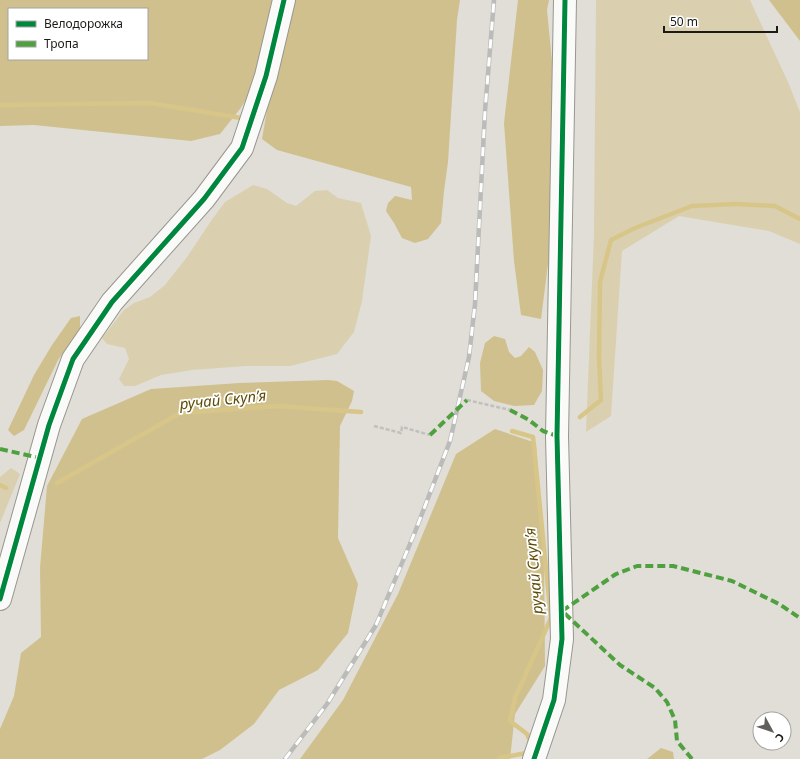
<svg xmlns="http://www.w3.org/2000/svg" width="800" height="759" font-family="'Noto Sans',sans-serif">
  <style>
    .green { fill: #dad0b0 }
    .forest { fill: #d0c08e; fill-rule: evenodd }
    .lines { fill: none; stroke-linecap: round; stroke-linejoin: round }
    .stream { stroke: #d8c688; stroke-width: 4.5 }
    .secondary-casing { stroke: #979690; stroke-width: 24 }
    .path { stroke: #c0c0bd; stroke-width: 2.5; stroke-dasharray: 4 2; stroke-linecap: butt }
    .secondary { stroke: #fafaf9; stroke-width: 22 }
    .rail-casing { stroke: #bbbbb9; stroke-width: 4.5 }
    .rail { stroke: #fff; stroke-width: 3; stroke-dasharray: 9; stroke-linecap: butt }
    .quiet { stroke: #4fa140; stroke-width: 4; stroke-dasharray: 8 4; stroke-linecap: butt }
    .cycleway-casing { stroke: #fff; stroke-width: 8 }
    .cycleway { stroke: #00873e; stroke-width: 5 }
    .labels { text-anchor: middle; stroke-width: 3.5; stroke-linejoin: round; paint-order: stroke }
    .water-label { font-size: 15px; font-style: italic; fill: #5e4c06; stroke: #fff }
  </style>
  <rect width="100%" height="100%" fill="#e0ded6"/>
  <g class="green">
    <polygon points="596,0 750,0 788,82 800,112 800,244 769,231 679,216 622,251 611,416 586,432 594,234"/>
    <polygon points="253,185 267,189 287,203 296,206 315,191 327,190 338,198 361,203 371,236 362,301 354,332 337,354 290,366 246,366 192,370 161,375 135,386 124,386 119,379 129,359 125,348 107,344 102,338 124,310 134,303 150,297 165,285 187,257 211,221 225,202"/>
    <polygon points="11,468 20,474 0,523 0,477"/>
  </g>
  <g class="forest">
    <path d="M 0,0 L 460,0 L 457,20 L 448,162 L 444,191 L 441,223 L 428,239 L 415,243 L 402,238 L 394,223 L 386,211 L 388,203 L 395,196 L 412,200 L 411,187 L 277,150 L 262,139 L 269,99 L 252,91 L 240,109 L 220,134 L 191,141 L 34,125 L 0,126 ZM 9,9 L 147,9 L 147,59 L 9,59 Z"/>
    <polygon points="518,0 549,0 547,10 556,103 552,233 541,319 521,315 514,261 504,123"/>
    <polygon points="769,0 800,0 800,41"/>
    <polygon points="80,316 80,329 58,360 24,430 14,436 8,430 34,375 52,345 71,318"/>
    <polygon points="494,336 505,339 509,352 515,358 521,356 529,347 535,352 543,370 542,391 534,405 514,406 494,401 481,391 480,363 485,343"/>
    <polygon points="328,380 337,381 354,391 352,401 340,426 338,538 358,584 348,633 318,670 279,690 254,724 220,750 202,759 0,759 0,729 14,696 21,653 41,637 40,568 47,486 82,419 151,389 240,383"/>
    <polygon points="495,429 536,443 544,553 545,666 515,714 510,759 300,759 343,700 398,594 456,454"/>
    <polygon points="661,748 673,752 674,759 647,759"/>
  </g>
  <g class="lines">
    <g class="stream">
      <polyline points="0,105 150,103 241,118"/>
      <polyline points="580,417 601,400 599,357 600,282 611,240 635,228 692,206 736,204 775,206 800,219"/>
      <polyline points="512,431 533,437 551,618 515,698 510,721 527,734 531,743"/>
      <polyline points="57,483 180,413 277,406 361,412"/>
      <polyline points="0,485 6,488"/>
      <polyline points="499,759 500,758 526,753 528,750"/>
    </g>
    <defs>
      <g id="secondary">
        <polyline points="0,599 49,425 73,359 112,302 204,199 242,148 266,76 284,0"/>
        <polyline points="534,759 554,700 562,639 557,436 565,0"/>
      </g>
    </defs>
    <use href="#secondary" class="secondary-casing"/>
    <g class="path">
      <polyline points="467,400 510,410"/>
      <polyline points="374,426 401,433 402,427 430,435"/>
    </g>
    <use href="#secondary" class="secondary"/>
    <defs>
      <polyline id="rail" points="285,759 327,704 376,625 415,532 450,441 469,357 475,304 485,111 494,0"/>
    </defs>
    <use href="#rail" class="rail-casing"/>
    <use href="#rail" class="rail"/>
    <g class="quiet">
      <polyline points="510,410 529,420 543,431 557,436"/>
      <polyline points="430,435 467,400"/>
      <polyline points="0,449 40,458"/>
      <polyline points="692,759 677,741 675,720 667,702 655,688 620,665 562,611 616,574 637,566 673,566 732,581 779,604 800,618"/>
    </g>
    <defs>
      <g id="cycleway">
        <polyline points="0,599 49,425 73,359 112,302 204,199 242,148 266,76 284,0"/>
        <polyline points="534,759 554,700 562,639 557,436 565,0"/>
      </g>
    </defs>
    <use href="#cycleway" class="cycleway-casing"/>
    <use href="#cycleway" class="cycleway"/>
  </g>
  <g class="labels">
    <g class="water-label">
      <text transform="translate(223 400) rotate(-6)" y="5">ручай Скупʼя</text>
      <text transform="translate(534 571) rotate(-95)" y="5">ручай Скупʼя</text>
    </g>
  </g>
  <rect x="8" y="8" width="140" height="52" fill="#ffffff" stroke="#a4a3a1"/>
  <rect x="16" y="21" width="20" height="6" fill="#00873e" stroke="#a4a3a1"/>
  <text x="44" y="28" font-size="12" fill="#1b1a15">Велодорожка</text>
  <rect x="16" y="41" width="20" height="6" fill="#4fa140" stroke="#a4a3a1"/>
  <text x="44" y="48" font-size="12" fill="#1b1a15">Тропа</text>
  <g transform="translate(772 731) rotate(130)"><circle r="19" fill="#ffffff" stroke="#a4a3a1"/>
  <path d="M0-3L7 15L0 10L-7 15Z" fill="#605f59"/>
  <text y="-6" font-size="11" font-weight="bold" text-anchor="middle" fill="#1b1a15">С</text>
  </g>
  <path d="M664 26v6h113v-6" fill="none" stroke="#1b1a15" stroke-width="2"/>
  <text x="670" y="26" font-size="12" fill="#1b1a15" stroke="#ffffff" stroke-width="3" paint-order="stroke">50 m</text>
</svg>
